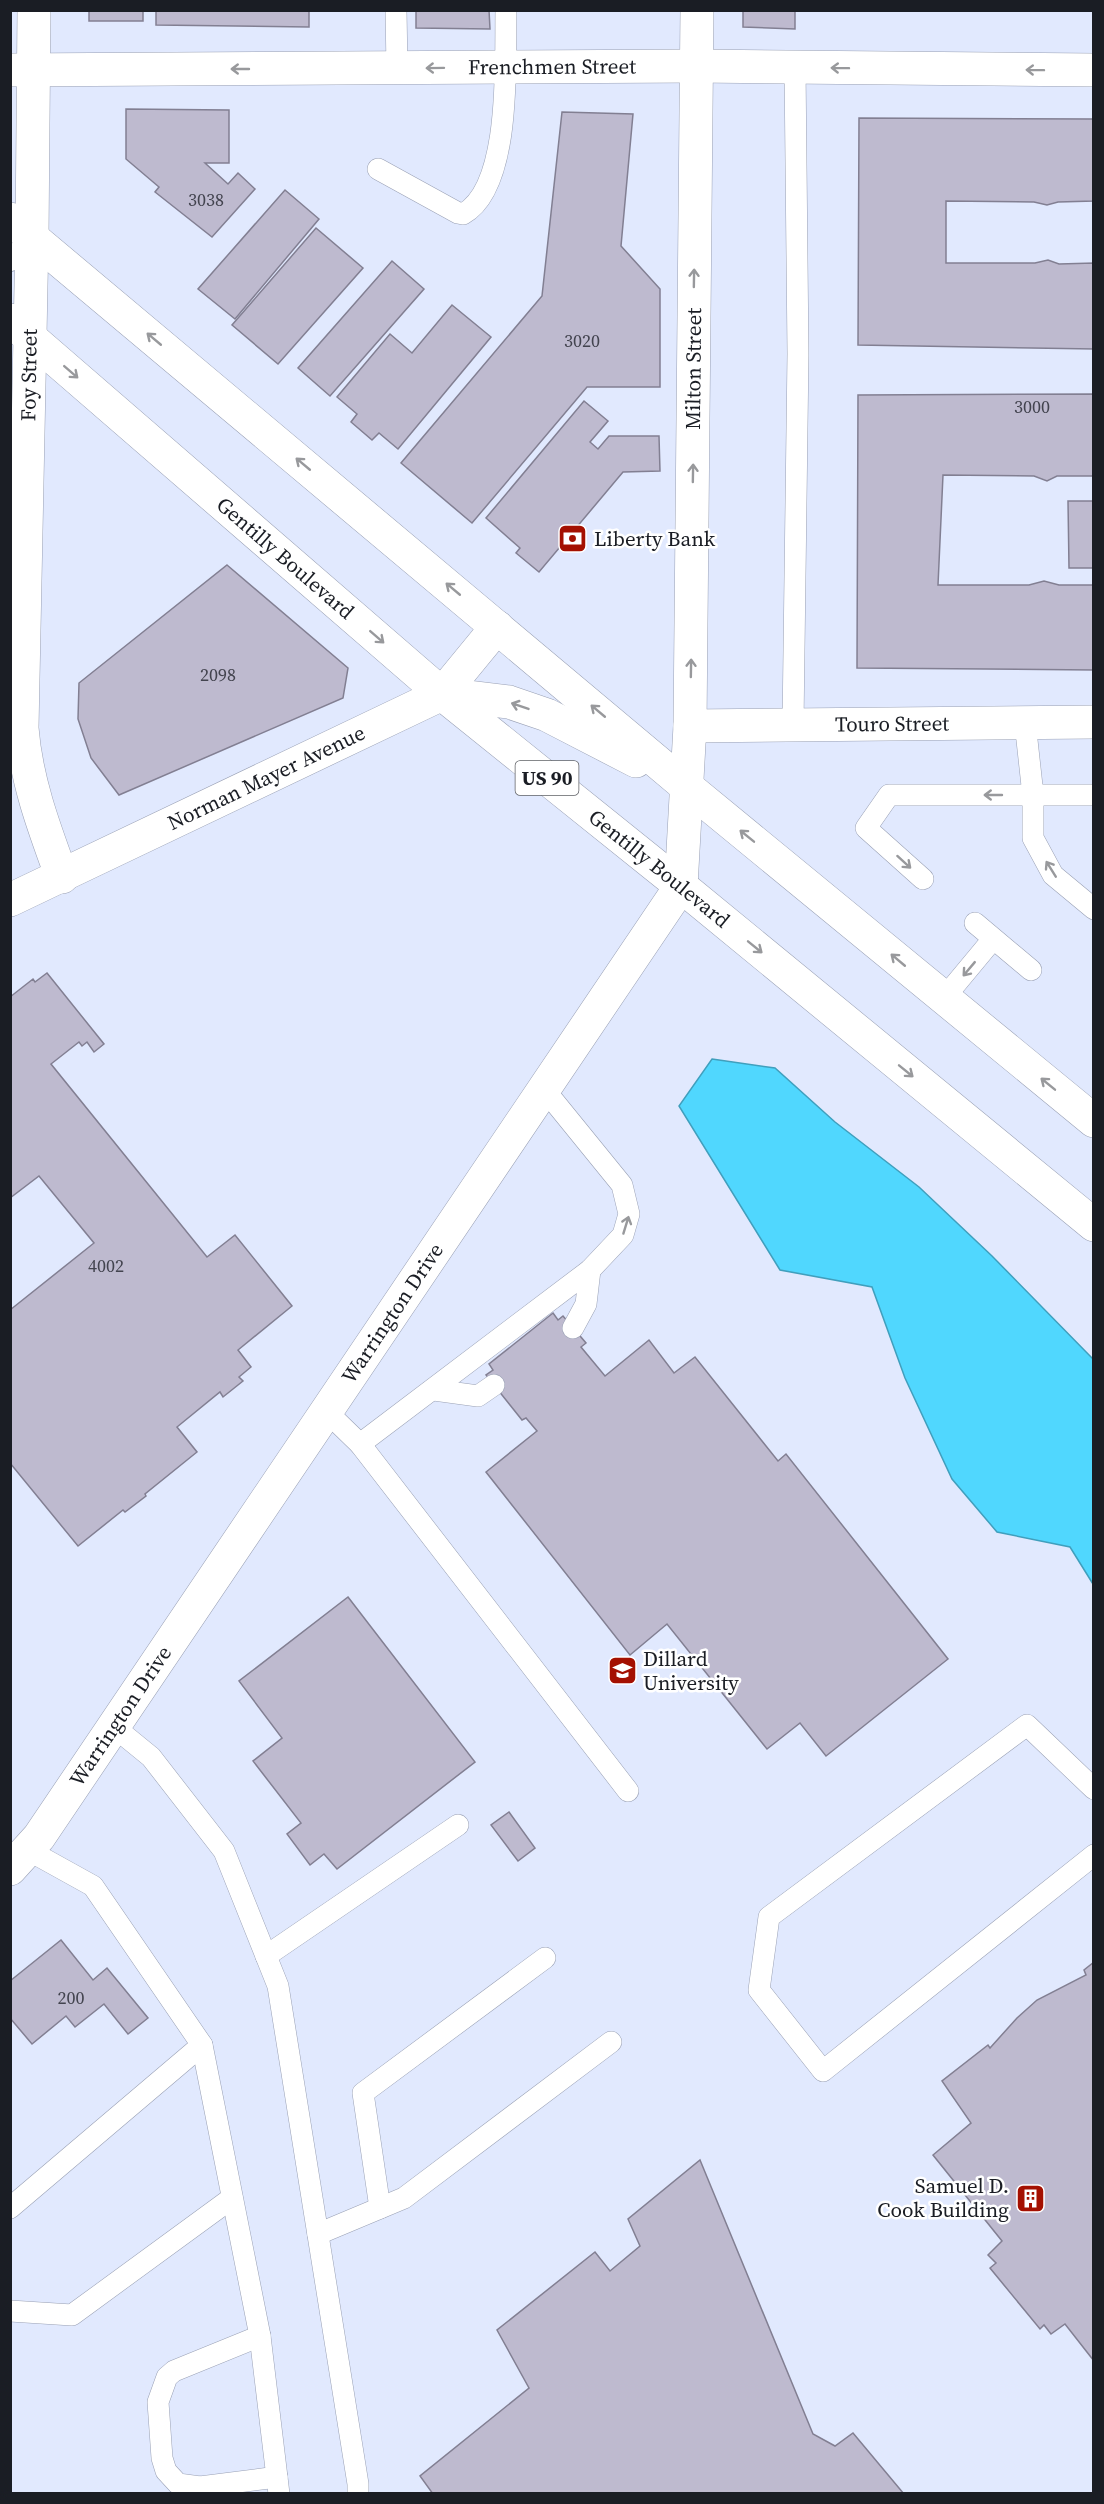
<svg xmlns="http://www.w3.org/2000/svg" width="1104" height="2504" font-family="'Source Serif 4',serif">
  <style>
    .water { fill: #50d7fe; stroke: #409fbd; stroke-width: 1.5 }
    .building { fill: #bebacf; stroke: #827f92; stroke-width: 1.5 }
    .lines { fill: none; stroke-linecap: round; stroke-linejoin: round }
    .service-casing { stroke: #99a0b4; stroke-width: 22 }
    .minor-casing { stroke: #99a0b4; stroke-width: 34 }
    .primary-casing { stroke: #99a0b4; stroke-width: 34 }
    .service { stroke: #fff; stroke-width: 21 }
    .minor { stroke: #fff; stroke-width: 33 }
    .primary { stroke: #fff; stroke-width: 33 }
    .oneway { stroke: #98999c }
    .labels { text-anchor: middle; stroke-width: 5; stroke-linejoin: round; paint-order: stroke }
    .number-label { font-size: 18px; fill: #43444f }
    .shield { fill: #fff; stroke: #5f6166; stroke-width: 1.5 }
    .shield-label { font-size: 20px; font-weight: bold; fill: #1a1d24 }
    .street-label { font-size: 21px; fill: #1a1d24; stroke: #fff }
    .poi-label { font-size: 21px; fill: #1a1d24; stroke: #fff; text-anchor: start }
  </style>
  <rect width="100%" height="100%" fill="#e1e9fe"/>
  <polygon class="water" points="712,1059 775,1068 835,1122 919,1187 992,1256 1093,1359 1093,1584 1070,1547 997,1532 952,1479 905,1378 872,1287 780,1270 679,1106"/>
  <g class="building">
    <rect x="89" y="10" width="54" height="11"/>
    <polygon points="156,10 309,10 309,27 156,25"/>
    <polygon points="416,10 489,10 490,29 416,28"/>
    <polygon points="743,10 795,10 795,29 743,27"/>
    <polygon points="126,109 229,110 229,163 205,163 228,184 238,173 255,189 212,237 155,192 159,187 126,159"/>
    <polygon points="562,112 633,114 621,246 660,289 660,387 587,387 472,523 401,463 542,296"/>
    <polygon points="859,118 1094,119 1094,201 1058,202 1047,205 1034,202 946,201 946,263 1035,263 1048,260 1059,264 1094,263 1094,349 858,345"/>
    <polygon points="285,190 319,219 235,319 198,289"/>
    <polygon points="316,228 363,268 278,364 232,325"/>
    <polygon points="392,261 424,289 330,396 298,368"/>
    <polygon points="452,305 491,337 398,449 379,433 372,440 351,422 357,414 337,397 390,334 412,353"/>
    <polygon points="1094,394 1094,476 1057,476 1047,481 1034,476 943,475 938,585 1029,585 1044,581 1059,585 1094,585 1094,670 857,668 858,395"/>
    <polygon points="584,401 608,421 590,442 598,449 609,436 659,436 660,471 623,472 539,572 516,553 520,548 486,518"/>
    <polygon points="1068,501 1094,501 1094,568 1069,568"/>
    <polygon points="227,565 348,668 343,698 119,795 91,758 78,719 79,683"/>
    <polygon points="47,973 104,1044 94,1052 87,1042 82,1046 79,1042 51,1064 207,1257 235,1235 292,1306 238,1350 251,1367 239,1377 243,1381 223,1397 220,1392 177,1427 197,1452 145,1494 146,1496 125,1512 123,1510 78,1546 10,1463 10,1310 94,1243 39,1176 10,1198 10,997 33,979 35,982"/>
    <polygon points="553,1313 558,1320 563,1316 586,1343 581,1347 605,1376 649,1340 674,1373 695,1357 778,1461 786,1454 948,1659 826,1756 800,1723 767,1749 667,1624 630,1655 486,1472 537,1431 526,1418 522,1420 486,1375 493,1370 489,1364"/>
    <polygon points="348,1597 475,1762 337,1869 324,1854 310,1865 287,1834 301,1823 253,1761 282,1738 239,1681"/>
    <polygon points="509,1812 535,1848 518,1861 491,1825"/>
    <polygon points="61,1940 93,1980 107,1968 148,2018 128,2034 104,2004 75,2027 66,2016 32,2044 10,2018 10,1981"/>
    <polygon points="1094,1962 1094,2361 1065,2324 1051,2334 1044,2325 1040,2329 990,2268 996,2263 988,2255 1002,2241 933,2155 971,2123 942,2081 988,2045 990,2048 1017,2018 1037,2000 1086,1975 1084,1970"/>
    <polygon points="700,2160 813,2434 835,2446 853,2433 904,2494 433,2494 420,2476 529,2388 497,2330 595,2252 610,2271 640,2246 628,2219"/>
  </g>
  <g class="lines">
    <defs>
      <g id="service">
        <polyline points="396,10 397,68"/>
        <path d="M 378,169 L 458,213 L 463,214 C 512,187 505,61 506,10"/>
        <polyline points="10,261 32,237"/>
        <polyline points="1025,722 1033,795 1033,838 1053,875 1094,909"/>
        <polyline points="793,725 798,354 795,67"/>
        <polyline points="923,879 866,828 889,795 1094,795"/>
        <polyline points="975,923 1031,970"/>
        <polyline points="944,998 993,939"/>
        <polyline points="573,1328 586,1304 590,1270"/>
        <polyline points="434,1390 478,1396 494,1385"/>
        <polyline points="326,1411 360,1444 628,1791"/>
        <polyline points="360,1444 590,1270 623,1235 629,1214 622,1185 544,1089"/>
        <polyline points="113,1726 151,1757 224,1851 278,1986 358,2484 358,2494"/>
        <polyline points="1094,1789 1027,1725 769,1917 759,1990 823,2071 1094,1855"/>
        <polyline points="28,1850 93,1886 202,2045 260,2336 279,2494"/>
        <polyline points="266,1956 458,1825"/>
        <polyline points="10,2208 202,2045"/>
        <polyline points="380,2208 363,2093 545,1958"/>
        <polyline points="318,2234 404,2198 611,2042"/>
        <polyline points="10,2311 72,2315 232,2198"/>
        <polyline points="260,2336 174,2371 167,2377 158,2402 162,2458 166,2471 178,2484 200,2487 277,2477"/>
      </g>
      <g id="minor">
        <path d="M 34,10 L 32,237 L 22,728 C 26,780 44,828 62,877"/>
        <path id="s1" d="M 10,70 L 697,66 L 1094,70"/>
        <path id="s2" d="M 690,726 L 1094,722"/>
        <path id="s3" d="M 10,900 L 442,694 L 497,627"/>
        <path id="s4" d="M 10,1869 L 39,1837 L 681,886 L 690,726 L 697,10"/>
      </g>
      <g id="primary">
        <polyline points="10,219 686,786 1094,1121"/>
        <path id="s5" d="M 10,320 L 442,694 L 681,886 L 1094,1225"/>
        <polyline points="442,694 509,702 547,715 636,761"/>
      </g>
    </defs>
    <use href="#service" class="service-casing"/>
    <use href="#minor" class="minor-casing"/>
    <use href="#primary" class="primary-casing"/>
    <use href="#service" class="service"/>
    <use href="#minor" class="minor"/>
    <use href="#primary" class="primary"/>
  </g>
  <defs><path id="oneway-shaft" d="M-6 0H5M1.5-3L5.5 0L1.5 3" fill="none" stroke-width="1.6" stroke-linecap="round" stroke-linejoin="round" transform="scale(1.5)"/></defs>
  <g class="oneway">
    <use href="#oneway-shaft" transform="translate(435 68) rotate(179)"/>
    <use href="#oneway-shaft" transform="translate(840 68) rotate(-179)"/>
    <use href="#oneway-shaft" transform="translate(240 69) rotate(180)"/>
    <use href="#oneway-shaft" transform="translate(1035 70) rotate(-179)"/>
    <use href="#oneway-shaft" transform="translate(694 278) rotate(-89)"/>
    <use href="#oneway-shaft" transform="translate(154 339) rotate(-140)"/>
    <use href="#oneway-shaft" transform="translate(71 372) rotate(41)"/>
    <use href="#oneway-shaft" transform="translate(303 464) rotate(-140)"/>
    <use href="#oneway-shaft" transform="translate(693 473) rotate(-89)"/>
    <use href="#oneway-shaft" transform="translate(453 589) rotate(-140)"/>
    <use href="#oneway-shaft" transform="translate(377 637) rotate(41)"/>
    <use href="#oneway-shaft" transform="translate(691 668) rotate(-89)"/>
    <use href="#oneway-shaft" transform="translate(520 706) rotate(-161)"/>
    <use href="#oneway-shaft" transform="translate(598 711) rotate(-140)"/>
    <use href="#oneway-shaft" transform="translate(993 795) rotate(180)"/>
    <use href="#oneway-shaft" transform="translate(747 836) rotate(-141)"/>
    <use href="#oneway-shaft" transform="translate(904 862) rotate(42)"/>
    <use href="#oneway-shaft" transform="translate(1051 869) rotate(-122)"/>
    <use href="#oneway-shaft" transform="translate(755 947) rotate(39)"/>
    <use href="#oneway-shaft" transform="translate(898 960) rotate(-140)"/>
    <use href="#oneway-shaft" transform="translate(969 969) rotate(130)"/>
    <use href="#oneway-shaft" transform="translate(906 1071) rotate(39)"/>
    <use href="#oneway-shaft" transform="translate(1048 1084) rotate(-141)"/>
    <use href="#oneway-shaft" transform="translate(626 1225) rotate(-73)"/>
  </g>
  <defs>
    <symbol id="bank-square" viewBox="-11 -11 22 22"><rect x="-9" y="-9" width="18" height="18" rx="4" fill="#a41001" stroke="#fff"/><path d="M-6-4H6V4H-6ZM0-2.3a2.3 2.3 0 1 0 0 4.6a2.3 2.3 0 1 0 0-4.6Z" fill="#fff"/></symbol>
    <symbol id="university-square" viewBox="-11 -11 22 22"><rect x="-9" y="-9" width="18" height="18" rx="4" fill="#a41001" stroke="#fff"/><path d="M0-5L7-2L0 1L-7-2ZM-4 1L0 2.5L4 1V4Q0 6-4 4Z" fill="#fff"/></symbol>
    <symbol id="building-square" viewBox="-11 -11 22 22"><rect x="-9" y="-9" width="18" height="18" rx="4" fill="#a41001" stroke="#fff"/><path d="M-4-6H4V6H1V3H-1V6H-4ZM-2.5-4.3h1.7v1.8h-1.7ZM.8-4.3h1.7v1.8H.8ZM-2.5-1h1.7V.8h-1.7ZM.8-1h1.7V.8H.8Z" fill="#fff"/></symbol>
  </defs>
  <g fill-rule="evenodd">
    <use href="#bank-square" x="556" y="522" width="33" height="33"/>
    <use href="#university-square" x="606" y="1654" width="33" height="33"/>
    <use href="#building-square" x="1014" y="2182" width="33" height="33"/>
  </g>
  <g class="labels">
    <g class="number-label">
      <text x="206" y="206">3038</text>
      <text x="582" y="347">3020</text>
      <text x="1032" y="413">3000</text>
      <text x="218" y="681">2098</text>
      <text x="106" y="1272">4002</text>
      <text x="71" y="2004">200</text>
    </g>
    <rect class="shield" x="515.5" y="761" width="63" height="34" rx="4.5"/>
    <g class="shield-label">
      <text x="547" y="785">US 90</text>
    </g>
    <g class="street-label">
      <text dy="7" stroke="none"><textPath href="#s1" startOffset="542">Frenchmen Street</textPath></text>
      <text dy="7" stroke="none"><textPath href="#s4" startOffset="1708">Milton Street</textPath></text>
      <text transform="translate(29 375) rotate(-89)" y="7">Foy Street</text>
      <text dy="7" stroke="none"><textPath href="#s5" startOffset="364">Gentilly Boulevard</textPath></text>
      <text dy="7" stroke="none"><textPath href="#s2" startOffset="202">Touro Street</textPath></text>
      <text dy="7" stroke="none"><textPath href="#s3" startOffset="284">Norman Mayer Avenue</textPath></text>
      <text dy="7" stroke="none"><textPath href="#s5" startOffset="850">Gentilly Boulevard</textPath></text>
      <text dy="7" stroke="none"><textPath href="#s4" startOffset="675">Warrington Drive</textPath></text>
      <text dy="7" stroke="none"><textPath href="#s4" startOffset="189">Warrington Drive</textPath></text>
    </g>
    <g class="poi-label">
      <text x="594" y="546">Liberty Bank</text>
      <text x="643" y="1666">Dillard<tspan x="643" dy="24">University</tspan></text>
      <text x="1009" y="2193" text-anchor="end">Samuel D.<tspan x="1009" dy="24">Cook Building</tspan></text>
    </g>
  </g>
  <rect width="1104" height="2504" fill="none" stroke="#1a1d24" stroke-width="24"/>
</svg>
